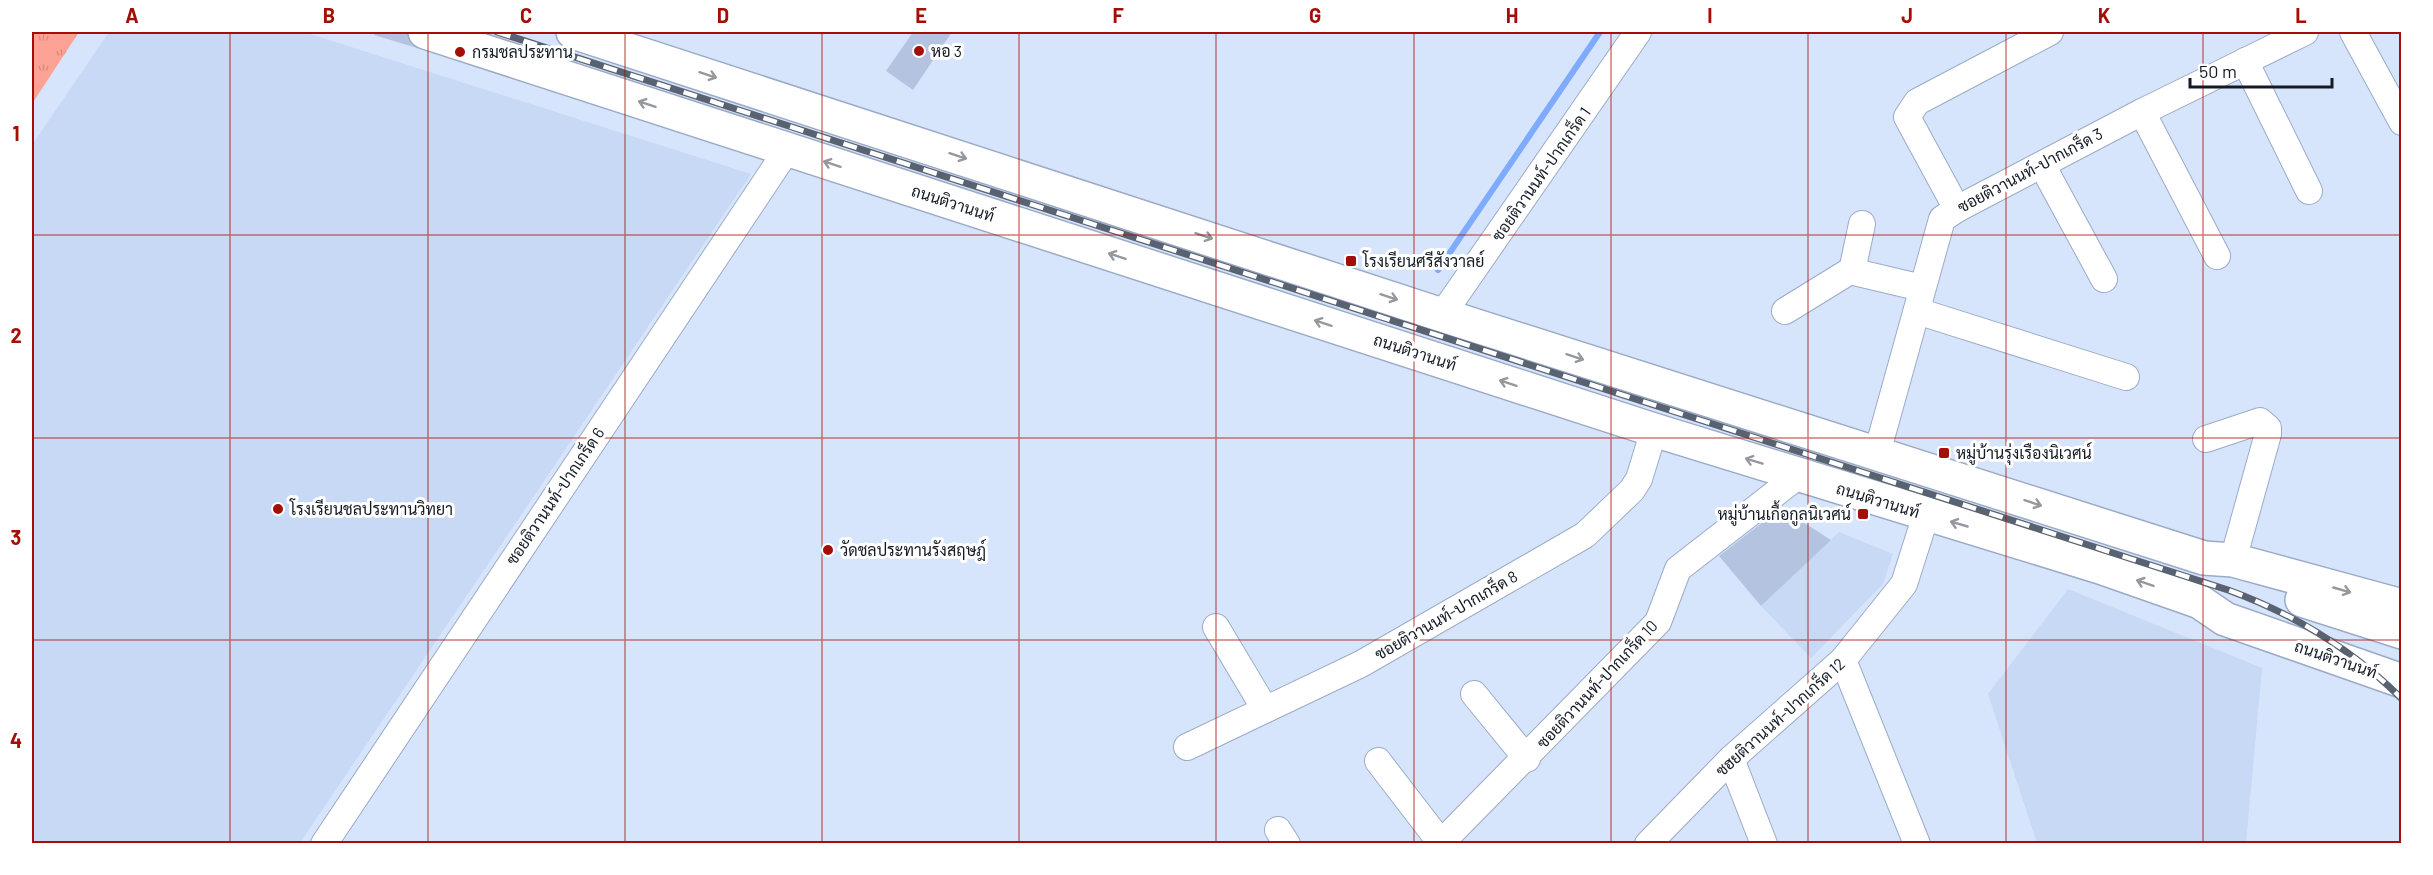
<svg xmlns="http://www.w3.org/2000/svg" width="2433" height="875" font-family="Barlow,Sarabun,sans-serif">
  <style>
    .built { fill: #c8d9f5 }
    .grass { fill: url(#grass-tufts) }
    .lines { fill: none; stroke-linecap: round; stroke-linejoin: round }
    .stream { stroke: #7eabfd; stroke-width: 6 }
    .building { fill: #b4c4e0 }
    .minor-casing { stroke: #9babc7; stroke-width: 28 }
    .major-casing { stroke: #9babc7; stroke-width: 36 }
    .minor { stroke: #fff; stroke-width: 26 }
    .major { stroke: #fff; stroke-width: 33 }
    .rail-casing { stroke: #596271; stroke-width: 7 }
    .rail { stroke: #fff; stroke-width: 4.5; stroke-dasharray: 14; stroke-linecap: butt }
    .oneway { stroke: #95989c }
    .grid { fill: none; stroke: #a40e06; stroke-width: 1.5; stroke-opacity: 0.55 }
    .poi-dot { fill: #a40e06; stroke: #fff; stroke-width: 2 }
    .labels { text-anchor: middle; stroke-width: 6; stroke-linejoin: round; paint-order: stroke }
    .poi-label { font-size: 16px; fill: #141a24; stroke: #fff; text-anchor: start }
    .street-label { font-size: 16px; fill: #141a24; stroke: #fff }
    .neatline { fill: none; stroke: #a40e06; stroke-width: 2 }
    .grid-label { font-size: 20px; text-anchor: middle; font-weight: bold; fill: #a40e06 }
  </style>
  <defs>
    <pattern id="grass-tufts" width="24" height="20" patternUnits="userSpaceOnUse" patternTransform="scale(1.5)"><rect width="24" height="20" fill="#fca395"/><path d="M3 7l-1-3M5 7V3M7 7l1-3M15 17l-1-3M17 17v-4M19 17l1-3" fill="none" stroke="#d78c80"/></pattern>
  </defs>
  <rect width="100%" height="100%" fill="#d7e5fc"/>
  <g class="built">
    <polygon points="109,32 304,32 751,174 300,843 32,843 32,145"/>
    <polygon points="1839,532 1893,554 1883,584 1811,658 1761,606"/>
    <polygon points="2068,589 2262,668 2246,843 2037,843 1988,694"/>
  </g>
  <polygon class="grass" points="32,32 79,32 32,104"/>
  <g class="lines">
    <polyline class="stream" points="1438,270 1600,32"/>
  </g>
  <g class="building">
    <polygon points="375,32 407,32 411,44 417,48 374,35"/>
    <polygon points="913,32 952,32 913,90 886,71"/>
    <polygon points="1781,508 1831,540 1761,606 1719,556"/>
  </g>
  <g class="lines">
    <defs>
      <g id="minor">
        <polyline points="2353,32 2402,122"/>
        <polyline points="2245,61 2309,191"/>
        <polyline points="2142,112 2217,256"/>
        <polyline points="2042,165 2104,279"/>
        <polyline points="1957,209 1907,117 1917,102 2050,32"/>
        <polyline points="1852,271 1862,224"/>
        <polyline points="1785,311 1850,271 1922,288"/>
        <polyline points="1917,311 2126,377"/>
        <polyline points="1442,315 1638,32"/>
        <polyline points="2206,439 2260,421 2268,428 2268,434 2233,560"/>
        <polyline points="1877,453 1942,219 1957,209 2142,112 2305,32"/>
        <polyline points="1216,627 1265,709"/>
        <polyline points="1843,660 1917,844"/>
        <polyline points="1474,694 1527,759"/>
        <polyline points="1187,747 1361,664 1585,535 1632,490 1639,479 1654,430"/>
        <polyline points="1731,759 1764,844"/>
        <polyline points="1378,761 1441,843 1658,622 1678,569 1799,475"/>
        <polyline points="1278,830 1287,844"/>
        <polyline points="324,844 787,150"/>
        <polyline points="1648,844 1731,759 1843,660 1904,584 1926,515"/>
      </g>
      <g id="major">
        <polyline points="425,32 1654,430 2100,567 2200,602 2225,619 2402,681"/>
        <polyline points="573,32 1442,315 2204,558 2233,560 2402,606"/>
        <polyline points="2302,600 2402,632"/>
      </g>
    </defs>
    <use href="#minor" class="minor-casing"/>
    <use href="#major" class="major-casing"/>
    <use href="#minor" class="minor"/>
    <use href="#major" class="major"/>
    <defs>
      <path id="rail" d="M 497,32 L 2228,590 C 2294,614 2352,649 2402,699"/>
    </defs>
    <use href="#rail" class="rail-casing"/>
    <use href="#rail" class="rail"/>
  </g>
  <defs><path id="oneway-shaft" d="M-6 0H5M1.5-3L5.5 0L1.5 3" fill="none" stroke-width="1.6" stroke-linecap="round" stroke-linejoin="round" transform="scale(1.5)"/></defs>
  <g class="oneway">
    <use href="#oneway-shaft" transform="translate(708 75) rotate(18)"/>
    <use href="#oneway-shaft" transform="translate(647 104) rotate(-162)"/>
    <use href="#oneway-shaft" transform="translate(958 156) rotate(18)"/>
    <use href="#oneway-shaft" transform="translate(832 164) rotate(-162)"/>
    <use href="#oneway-shaft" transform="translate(1204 236) rotate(18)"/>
    <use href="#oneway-shaft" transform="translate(1117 256) rotate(-162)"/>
    <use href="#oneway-shaft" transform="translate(1389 297) rotate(18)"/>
    <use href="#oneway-shaft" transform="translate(1323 323) rotate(-162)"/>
    <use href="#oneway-shaft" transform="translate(1575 357) rotate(18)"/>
    <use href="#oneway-shaft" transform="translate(1508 383) rotate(-162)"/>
    <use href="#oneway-shaft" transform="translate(1754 461) rotate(-163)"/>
    <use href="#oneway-shaft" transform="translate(2033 503) rotate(18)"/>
    <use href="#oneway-shaft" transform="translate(1959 524) rotate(-164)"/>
    <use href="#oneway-shaft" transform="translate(2145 583) rotate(-161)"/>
    <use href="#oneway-shaft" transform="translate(2342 590) rotate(16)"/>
  </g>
  <path class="grid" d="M 230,32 L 230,844M 428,32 L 428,844M 625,32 L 625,844M 822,32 L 822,844M 1019,32 L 1019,844M 1216,32 L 1216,844M 1414,32 L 1414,844M 1611,32 L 1611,844M 1808,32 L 1808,844M 2006,32 L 2006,844M 2203,32 L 2203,844M 32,235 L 2402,235M 32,438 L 2402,438M 32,640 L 2402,640"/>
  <g class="poi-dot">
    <circle cx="919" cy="51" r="6"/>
    <circle cx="460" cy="52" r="6"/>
    <rect x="1345" y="255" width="12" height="12" rx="3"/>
    <rect x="1938" y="447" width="12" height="12" rx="3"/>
    <circle cx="278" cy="509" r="6"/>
    <rect x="1857" y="508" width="12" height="12" rx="3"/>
    <circle cx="828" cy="550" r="6"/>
  </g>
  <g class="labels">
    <g class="poi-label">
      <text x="931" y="57">หอ 3</text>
      <text x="472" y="58">กรมชลประทาน</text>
      <text x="1363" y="267">โรงเรียนศรีสังวาลย์</text>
      <text x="1956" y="459">หมู่บ้านรุ่งเรืองนิเวศน์</text>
      <text x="290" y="515">โรงเรียนชลประทานวิทยา</text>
      <text x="1851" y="520" text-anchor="end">หมู่บ้านเกื้อกูลนิเวศน์</text>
      <text x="840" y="556">วัดชลประทานรังสฤษฎ์</text>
    </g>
    <g class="street-label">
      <text transform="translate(2030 170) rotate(-28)" y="6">ซอยติวานนท์-ปากเกร็ด 3</text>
      <text transform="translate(1541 174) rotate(-55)" y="6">ซอยติวานนท์-ปากเกร็ด 1</text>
      <text transform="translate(953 203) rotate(18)" y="6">ถนนติวานนท์</text>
      <text transform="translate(1415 352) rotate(18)" y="6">ถนนติวานนท์</text>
      <text transform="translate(555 496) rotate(-56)" y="6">ซอยติวานนท์-ปากเกร็ด 6</text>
      <text transform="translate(1878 500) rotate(17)" y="6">ถนนติวานนท์</text>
      <text transform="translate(1446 615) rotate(-30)" y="6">ซอยติวานนท์-ปากเกร็ด 8</text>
      <text transform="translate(2336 659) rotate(19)" y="6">ถนนติวานนท์</text>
      <text transform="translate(1597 684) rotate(-47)" y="6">ซอยติวานนท์-ปากเกร็ด 10</text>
      <text transform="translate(1780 717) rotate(-42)" y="6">ซฮยติวานนท์-ปากเกร็ด 12</text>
    </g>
  </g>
  <rect width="2433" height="875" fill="none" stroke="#ffffff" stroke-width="66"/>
  <path d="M2190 78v9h142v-9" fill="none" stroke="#141a24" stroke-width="3"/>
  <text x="2199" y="78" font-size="18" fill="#141a24" stroke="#ffffff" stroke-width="4.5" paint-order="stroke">50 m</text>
  <rect x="33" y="33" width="2367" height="809" class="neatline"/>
  <g class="grid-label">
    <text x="132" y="23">A</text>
    <text x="329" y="23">B</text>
    <text x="526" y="23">C</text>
    <text x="723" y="23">D</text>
    <text x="921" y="23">E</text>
    <text x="1118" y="23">F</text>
    <text x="1315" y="23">G</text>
    <text x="1512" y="23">H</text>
    <text x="1710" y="23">I</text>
    <text x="1907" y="23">J</text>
    <text x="2104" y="23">K</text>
    <text x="2301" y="23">L</text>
    <text x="16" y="141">1</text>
    <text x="16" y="343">2</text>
    <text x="16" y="545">3</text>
    <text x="16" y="748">4</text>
  </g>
</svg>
